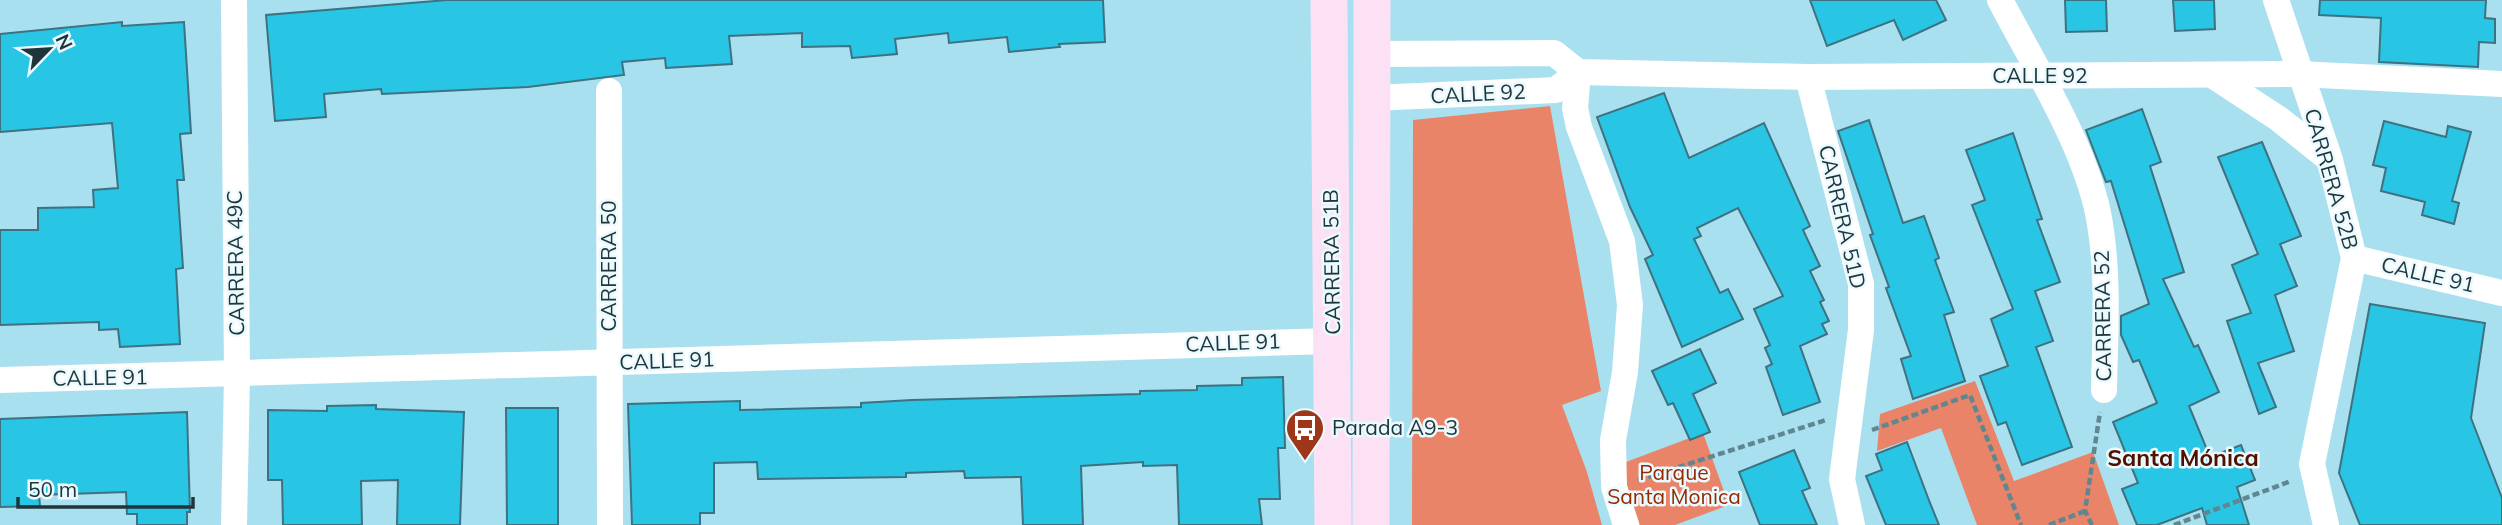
<svg xmlns="http://www.w3.org/2000/svg" width="2502" height="525" font-family="Mulish,sans-serif">
  <style>
    .green { fill: #ea8469 }
    .building { fill: #29c5e5; stroke: #3e7280; stroke-width: 2 }
    .lines { fill: none; stroke-linecap: round; stroke-linejoin: round }
    .path { stroke: #608690; stroke-width: 4.5; stroke-dasharray: 7 3.5; stroke-linecap: butt }
    .street { stroke: #fff; stroke-width: 26 }
    .secondary { stroke: #fce1f5; stroke-width: 37 }
    .labels { text-anchor: middle; stroke-width: 5; stroke-linejoin: round; paint-order: stroke }
    .street-label { font-size: 21px; fill: #1f353b; stroke: #eafafe }
    .poi-label { font-size: 21px; fill: #1f353b; stroke: #eafafe; text-anchor: start }
    .park-label { font-size: 21px; fill: #962802; stroke: #eafafe }
    .neighbourhood-label { font-size: 23px; font-weight: bold; fill: #521100; stroke: #eafafe }
  </style>
  <rect width="100%" height="100%" fill="#a9e0ef"/>
  <g class="green">
    <polygon points="1550,106 1601,391 1562,405 1587,472 1602,525 1412,525 1413,120"/>
    <polygon points="1975,381 2014,481 2093,452 2119,525 1977,525 1941,428 1877,451 1880,414"/>
    <polygon points="1703,433 1729,505 1675,525 1640,525 1618,465"/>
  </g>
  <g class="building">
    <polygon points="447,0 1103,0 1105,42 1059,44 1060,47 1009,52 1007,37 949,43 948,33 895,39 897,54 852,58 850,46 802,47 802,33 729,36 732,64 666,68 665,58 622,62 624,75 528,87 382,94 381,89 324,94 326,117 275,121 266,15"/>
    <polygon points="1810,0 1936,0 1946,20 1903,40 1894,20 1827,46"/>
    <polygon points="2065,0 2106,0 2107,31 2066,32"/>
    <polygon points="2173,0 2214,0 2215,29 2175,31"/>
    <polygon points="2320,0 2486,0 2485,18 2495,19 2495,43 2479,42 2478,67 2379,62 2381,18 2319,15"/>
    <polygon points="122,22 122,26 184,22 191,133 180,134 184,180 177,180 183,268 176,269 180,344 120,347 118,329 99,330 99,322 0,325 0,230 38,230 38,208 94,207 93,190 118,188 112,123 0,132 0,34"/>
    <polygon points="1664,93 1689,158 1764,123 1810,226 1803,230 1820,266 1810,271 1824,300 1820,302 1829,321 1822,324 1827,334 1800,346 1820,402 1783,415 1766,367 1772,364 1765,348 1770,345 1754,309 1783,296 1738,208 1697,228 1701,236 1694,239 1720,293 1728,289 1743,319 1682,347 1645,259 1653,255 1630,207 1597,117"/>
    <polygon points="2142,109 2161,162 2150,166 2184,272 2163,279 2194,347 2198,345 2219,392 2189,406 2210,457 2241,445 2255,480 2237,487 2249,525 2207,525 2202,508 2157,525 2137,525 2122,489 2138,483 2113,422 2157,403 2139,360 2133,362 2121,335 2121,316 2149,304 2111,181 2106,182 2086,130"/>
    <polygon points="1869,120 1903,223 1924,216 1939,258 1935,260 1954,312 1944,315 1965,381 1913,399 1901,359 1911,356 1886,288 1889,287 1870,235 1873,234 1838,131"/>
    <polygon points="2384,121 2446,137 2448,126 2471,132 2452,201 2459,203 2454,224 2422,215 2425,202 2381,191 2386,168 2373,165"/>
    <polygon points="2013,133 2042,219 2037,220 2060,282 2035,291 2053,341 2036,347 2072,447 2022,465 2006,422 1998,425 1980,376 2008,366 1991,319 2013,309 1972,205 1985,200 1966,150"/>
    <polygon points="2262,142 2301,236 2280,244 2297,286 2275,295 2294,351 2258,363 2276,407 2259,414 2227,321 2251,313 2232,265 2258,254 2218,157"/>
    <polygon points="2370,304 2485,323 2471,418 2502,498 2502,525 2360,525 2339,473"/>
    <polygon points="1700,349 1716,383 1693,394 1710,432 1690,440 1673,403 1668,405 1652,371"/>
    <polygon points="1283,377 1285,448 1278,448 1280,499 1259,499 1262,525 1179,525 1177,465 1143,466 1143,462 1081,466 1083,525 1023,525 1021,477 965,478 964,471 906,473 906,477 758,479 757,462 714,463 714,513 700,513 700,525 632,525 628,404 740,401 740,410 861,407 861,403 912,400 1140,394 1140,391 1197,390 1197,386 1242,385 1242,378"/>
    <polygon points="376,405 376,409 464,412 460,525 397,525 398,480 361,481 362,525 283,525 282,480 268,480 268,410 327,411 327,406"/>
    <polygon points="506,408 558,408 558,525 507,525"/>
    <polygon points="187,412 190,512 187,512 187,525 137,525 137,514 127,514 126,492 39,495 40,506 0,507 0,419"/>
    <polygon points="1907,442 1930,503 1939,525 1886,525 1866,476 1882,470 1876,454"/>
    <polygon points="1794,450 1810,488 1802,491 1817,525 1760,525 1739,472"/>
  </g>
  <g class="lines">
    <g class="path">
      <polyline points="1872,430 1970,395 2021,525"/>
      <polyline points="1638,480 1826,420"/>
      <polyline points="2049,525 2085,511"/>
      <polyline points="2092,525 2085,511 2100,412"/>
      <polyline points="2174,525 2291,481"/>
    </g>
    <g class="street">
      <polyline points="234,0 237,376 234,525"/>
      <path d="M 2000,0 C 2034,65 2089,152 2100,224 C 2109,279 2105,335 2104,390"/>
      <polyline points="2276,0 2330,160 2354,258 2312,464 2326,525"/>
      <polyline points="1373,54 1554,53 1578,72 1808,77 2299,74 2502,84"/>
      <polyline points="1578,72 1575,108 1579,127 1622,241 1630,305 1625,372 1613,440 1614,487 1626,525"/>
      <polyline points="2212,75 2279,119 2329,159"/>
      <polyline points="1808,77 1861,284 1861,330 1842,479 1852,525"/>
      <polyline points="609,91 610,525"/>
      <polyline points="1372,98 1556,90 1578,72"/>
      <polyline points="2354,258 2502,293"/>
      <polyline points="0,380 1333,341"/>
    </g>
    <g class="secondary">
      <polyline points="1329,0 1333,525"/>
      <polyline points="1371,525 1372,0"/>
    </g>
  </g>
  <defs>
    <symbol id="bus-pin" viewBox="-11 -11 22 30"><path d="M0 17L-7.5 6A9.5 9.5 0 1 1 7.5 6Z" fill="#9e3719" stroke="#eafafe"/><path d="M-5-6H5V4H4V6H2V4H-2V6H-4V4H-5ZM-3.5-4V0h7V-4ZM-3.5 1.2v1.5H-2V1.2ZM2 1.2v1.5H3.5V1.2Z" fill="#fff"/></symbol>
  </defs>
  <g fill-rule="evenodd">
    <use href="#bus-pin" x="1283" y="406" width="44" height="60"/>
  </g>
  <g class="labels">
    <g class="street-label">
      <text x="2040" y="83">CALLE 92</text>
      <text transform="translate(1478 94) rotate(-3)" y="7">CALLE 92</text>
      <text transform="translate(2331 179) rotate(74)" y="7">CARRERA 52B</text>
      <text transform="translate(1842 217) rotate(77)" y="7">CARRERA 51D</text>
      <text transform="translate(1332 262) rotate(-91)" y="7">CARRERA 51B</text>
      <text transform="translate(236 263) rotate(-91)" y="7">CARRERA 49C</text>
      <text transform="translate(609 266) rotate(-90)" y="7">CARRERA 50</text>
      <text transform="translate(2428 275) rotate(13)" y="7">CALLE 91</text>
      <text transform="translate(2103 316) rotate(-91)" y="7">CARRERA 52</text>
      <text transform="translate(1233 343) rotate(-2)" y="7">CALLE 91</text>
      <text transform="translate(667 361) rotate(-2)" y="7">CALLE 91</text>
      <text transform="translate(100 378) rotate(-1)" y="7">CALLE 91</text>
    </g>
    <g class="poi-label">
      <text x="1332" y="435">Parada A9-3</text>
    </g>
    <g class="park-label">
      <text x="1674" y="480">Parque<tspan x="1674" dy="24">Santa Monica</tspan></text>
    </g>
    <g class="neighbourhood-label">
      <text x="2183" y="466">Santa Mónica</text>
    </g>
  </g>
  <g transform="translate(49 49) rotate(65)" stroke="#eafafe" stroke-width="5" paint-order="stroke">
  <path d="M0-5L12 26L0 18L-12 26Z" fill="#1f353b"/>
  <text y="-10" font-size="19" font-weight="bold" text-anchor="middle" fill="#1f353b">N</text>
  </g>
  <path d="M18 497v10h175v-10" fill="none" stroke="#1f353b" stroke-width="3.5"/>
  <text x="28" y="497" font-size="21" fill="#1f353b" stroke="#eafafe" stroke-width="5" paint-order="stroke">50 m</text>
</svg>
